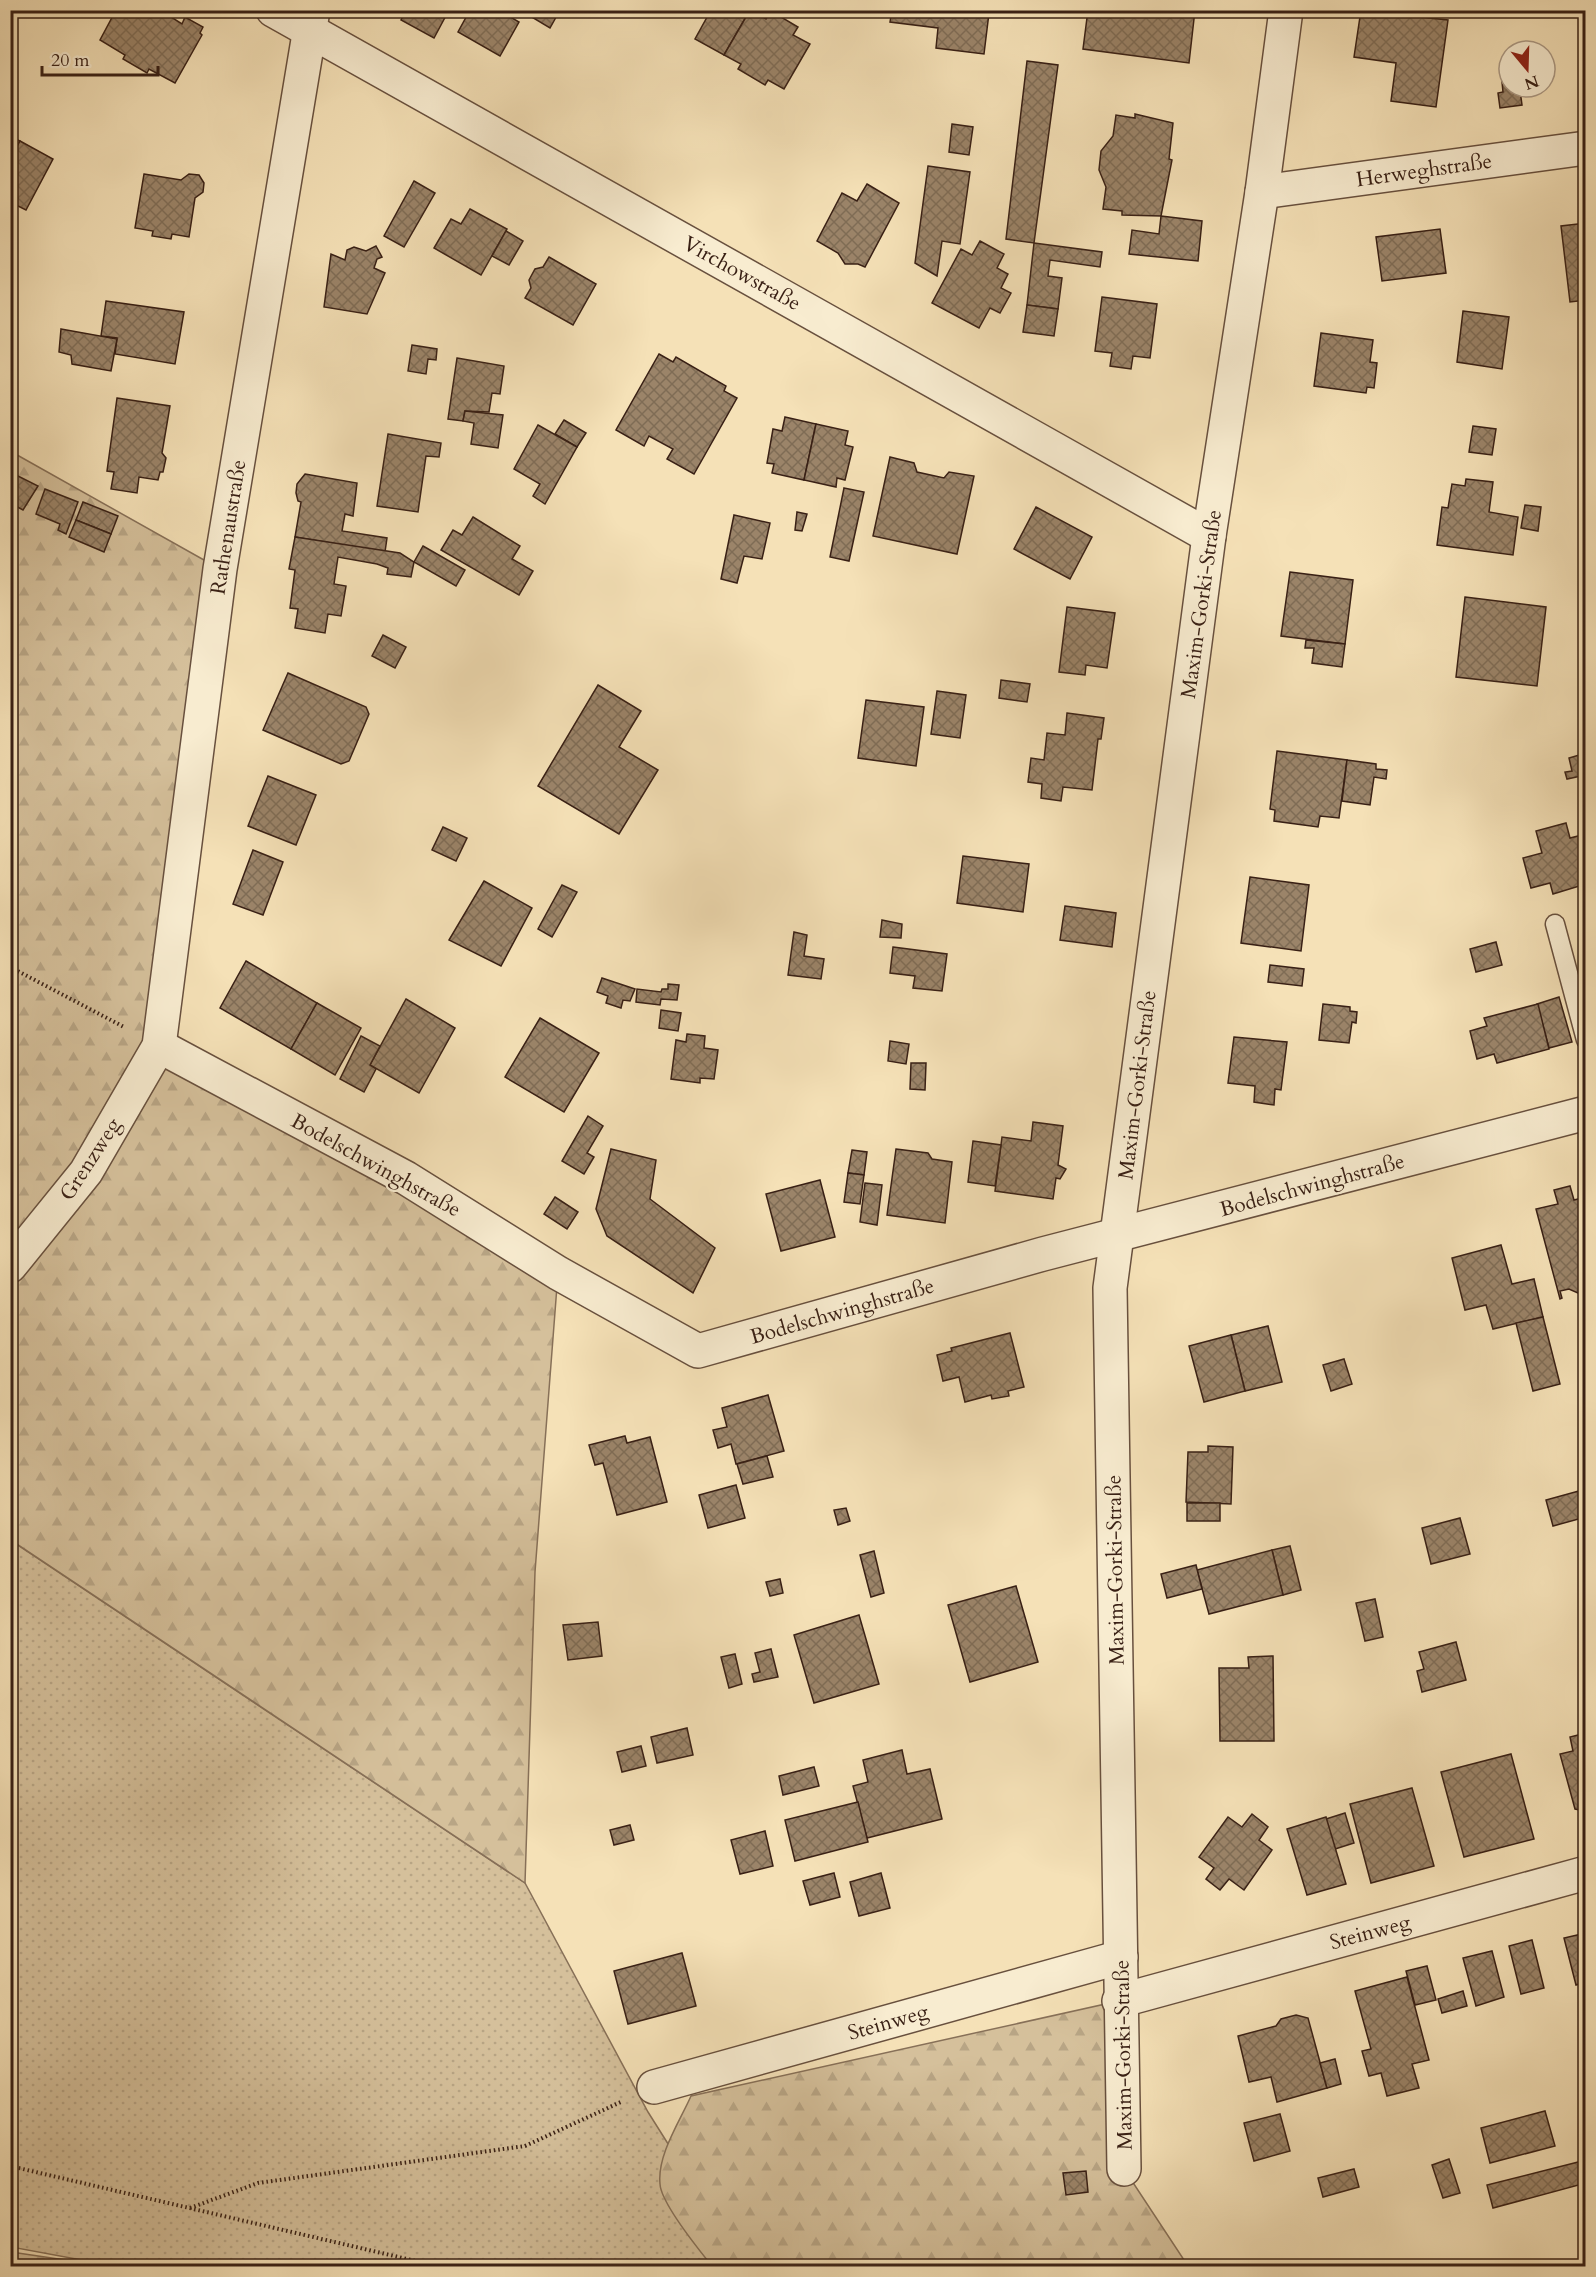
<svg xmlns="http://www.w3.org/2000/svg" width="1596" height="2277" font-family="Cardo,serif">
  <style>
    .grass { fill: url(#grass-dots); stroke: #877058; stroke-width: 1.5 }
    .forest { fill: url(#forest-firs); stroke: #877058; stroke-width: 1.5 }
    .building { fill: url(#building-cross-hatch); stroke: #392015; stroke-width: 1.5 }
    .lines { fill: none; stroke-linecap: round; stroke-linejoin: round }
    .lane-casing { stroke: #68503e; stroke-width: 21 }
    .street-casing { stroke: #68503e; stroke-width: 36 }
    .path { stroke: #392015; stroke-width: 4; stroke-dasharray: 1.5 3; stroke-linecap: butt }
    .lane { stroke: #f8ecd0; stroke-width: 18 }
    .street { stroke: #f8ecd0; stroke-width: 33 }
    .labels { text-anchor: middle; stroke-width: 4.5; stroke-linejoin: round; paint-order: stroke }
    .street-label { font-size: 21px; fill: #392015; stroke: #f8ecd0 }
  </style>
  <defs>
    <pattern id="grass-dots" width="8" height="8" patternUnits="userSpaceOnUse" patternTransform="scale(1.5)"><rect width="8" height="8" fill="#d5c09b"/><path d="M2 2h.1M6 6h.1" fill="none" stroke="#b8a585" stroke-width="1.8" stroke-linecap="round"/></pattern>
    <pattern id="forest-firs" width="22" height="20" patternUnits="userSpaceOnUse" patternTransform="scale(1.5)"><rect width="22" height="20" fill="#d5c09b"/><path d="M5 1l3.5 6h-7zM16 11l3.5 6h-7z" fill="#b8a585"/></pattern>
    <pattern id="building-cross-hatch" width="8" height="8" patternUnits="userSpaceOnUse" patternTransform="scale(1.5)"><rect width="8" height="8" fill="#9b8469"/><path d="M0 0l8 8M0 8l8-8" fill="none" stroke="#7f6c55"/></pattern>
  </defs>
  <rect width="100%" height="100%" fill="#f5e1b7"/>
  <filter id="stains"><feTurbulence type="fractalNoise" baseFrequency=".00333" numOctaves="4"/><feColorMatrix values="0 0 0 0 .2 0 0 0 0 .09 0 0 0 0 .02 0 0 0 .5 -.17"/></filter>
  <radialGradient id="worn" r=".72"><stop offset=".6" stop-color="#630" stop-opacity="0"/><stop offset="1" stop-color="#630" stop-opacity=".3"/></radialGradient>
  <polygon class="grass" points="10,1540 525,1883 648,2112 745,2266 114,2266 11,2247"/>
  <g class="forest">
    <polygon points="10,451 220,569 160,1046 558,1273 535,1572 525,1883 11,1540"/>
    <path d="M 1119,2001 L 1124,2169 L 1188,2266 L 712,2266 C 699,2250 661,2203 660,2184 C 657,2155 680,2121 691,2096 Z"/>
    <polygon points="11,2252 106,2266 11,2266"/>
  </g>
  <g class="building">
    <polygon points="116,10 160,10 182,24 185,17 203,27 200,33 202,35 175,83 149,69 147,73 123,59 125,55 100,40"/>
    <polygon points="406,10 449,10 434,38 401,20"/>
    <polygon points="470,10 498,10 519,22 500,56 458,32"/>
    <polygon points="520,10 560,10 550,28"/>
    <polygon points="711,10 750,10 724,55 695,39"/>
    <polygon points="750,10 766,19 771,11 798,27 793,35 810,44 784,89 768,80 765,85 738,69 741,64 724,55"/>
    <polygon points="892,10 989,13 984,54 936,48 938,28 890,22"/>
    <polygon points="1088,10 1195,10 1189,63 1083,49"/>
    <polygon points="1361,10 1421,10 1420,17 1448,20 1436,107 1391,101 1396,63 1354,57"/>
    <polygon points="1027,61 1058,65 1034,243 1006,239"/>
    <polygon points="1509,81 1509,87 1514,87 1515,91 1520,90 1522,105 1500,108 1498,93 1503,92 1502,82"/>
    <polygon points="1135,114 1173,123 1169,159 1172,160 1161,216 1122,215 1122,211 1103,209 1106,187 1099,170 1101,151 1113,136 1116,115 1135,118"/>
    <polygon points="952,124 973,127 969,155 949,152"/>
    <polygon points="10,136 20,141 10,159"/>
    <polygon points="20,141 53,159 26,210 10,202 10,159"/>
    <polygon points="928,166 970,172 960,244 942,241 937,276 915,263"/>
    <polygon points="144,174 181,180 189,174 199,175 204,183 203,192 195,198 189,237 172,234 171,239 152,236 153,231 135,228"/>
    <polygon points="414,181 435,193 404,247 384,236"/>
    <polygon points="867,184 899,203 865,267 858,264 845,264 838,253 817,241 842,193 857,201"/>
    <polygon points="470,209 507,229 481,275 434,248 451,219 461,224"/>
    <polygon points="1161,216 1202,221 1198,261 1129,254 1132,230 1159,234"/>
    <polygon points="1586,223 1586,300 1570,302 1561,226"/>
    <polygon points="1440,229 1446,273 1382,281 1376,237"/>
    <polygon points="506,231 523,241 509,265 492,256"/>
    <polygon points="980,241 1004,254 997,268 1008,274 1001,288 1011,293 1000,313 990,308 979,328 932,303 961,249 972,255"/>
    <polygon points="1034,243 1102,252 1100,267 1050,260 1048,276 1062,278 1058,309 1027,305"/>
    <polygon points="376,246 382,257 377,259 374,268 385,273 367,314 324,307 331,254 345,260 347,250 354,247 366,251"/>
    <polygon points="549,257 596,284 573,325 525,298 531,288 529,280 535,269 543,267"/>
    <polygon points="1102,297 1157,304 1150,358 1133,356 1131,369 1110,366 1112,353 1095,351"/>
    <polygon points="106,301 184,312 175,364 115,354 117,338 101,336"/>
    <polygon points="1027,305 1058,309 1054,336 1023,332"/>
    <polygon points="1463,311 1509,317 1502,369 1457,362"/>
    <polygon points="61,329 117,339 111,371 72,364 71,355 59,352"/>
    <polygon points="1321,333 1373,340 1370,362 1377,363 1374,388 1367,387 1366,393 1314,386"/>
    <polygon points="412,345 437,349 436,360 428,359 426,374 408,371"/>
    <polygon points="659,354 673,362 676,357 726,386 724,391 737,398 694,474 667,459 673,449 649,436 644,446 616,430"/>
    <polygon points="457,358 504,366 500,394 492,393 489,412 465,411 463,421 448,419"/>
    <polygon points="117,398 170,406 162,453 166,458 163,472 160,472 158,480 139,477 137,493 111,489 114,472 107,471"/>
    <polygon points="465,411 503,415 498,448 471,444 474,423 463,421"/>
    <polygon points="785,417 816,424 804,480 772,473 774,464 767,463 773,429 782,431"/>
    <polygon points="564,420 586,433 577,447 555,434"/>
    <polygon points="816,424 848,431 845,445 853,447 845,480 837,478 836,487 804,480"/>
    <polygon points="538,425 577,447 545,504 533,496 540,484 514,469"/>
    <polygon points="1473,426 1496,429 1492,455 1469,452"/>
    <polygon points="388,434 441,443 439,457 426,456 418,512 377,506"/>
    <polygon points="890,457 914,463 917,472 944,478 949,472 974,476 957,554 873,536"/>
    <polygon points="10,472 38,486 23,510 10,503"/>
    <polygon points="305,474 357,483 353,516 345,514 342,531 387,538 385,552 295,537 301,502 298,501 296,493 297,484"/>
    <polygon points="1466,479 1493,482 1489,512 1518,517 1513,555 1437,545 1442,507 1448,508 1452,484 1465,486"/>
    <polygon points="844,488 864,492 849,561 830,557"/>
    <polygon points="45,489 78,502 66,534 58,530 60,524 36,514"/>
    <polygon points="83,502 118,516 111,534 76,520"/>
    <polygon points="1525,505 1541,507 1538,531 1521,528"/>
    <polygon points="1036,507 1092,537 1070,579 1014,549"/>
    <polygon points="797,512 807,514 802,531 795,530"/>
    <polygon points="734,515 770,523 762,559 744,556 737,583 721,579"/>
    <polygon points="473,517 520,546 512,559 533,571 519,595 441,550 453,530 462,535"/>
    <polygon points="76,520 111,534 104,552 69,537"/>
    <polygon points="295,537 400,553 414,562 411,577 387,574 388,568 377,564 338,557 334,584 346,586 341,616 328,614 325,633 295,628 298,609 290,608 295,570 289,569"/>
    <polygon points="423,546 465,570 456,586 414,562"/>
    <polygon points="1290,572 1353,580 1345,644 1281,636"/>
    <polygon points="1465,597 1546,607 1537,686 1456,677"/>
    <polygon points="1067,607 1115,613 1107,668 1086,665 1085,675 1059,672"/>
    <polygon points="383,635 406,647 395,668 372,656"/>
    <polygon points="1306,640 1345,644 1342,667 1312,663 1314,648 1305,648"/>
    <polygon points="288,673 366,707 369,714 349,761 341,764 263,730"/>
    <polygon points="1001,680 1030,684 1027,702 999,698"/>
    <polygon points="598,685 641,711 619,747 658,770 619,834 538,786"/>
    <polygon points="937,691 966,695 960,738 931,734"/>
    <polygon points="866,700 924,707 916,766 858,758"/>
    <polygon points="1067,713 1104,718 1101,739 1098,739 1092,790 1063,787 1061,801 1041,798 1042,784 1028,782 1031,758 1044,760 1047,733 1065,735"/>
    <polygon points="1277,751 1347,760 1339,818 1320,816 1318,827 1274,821 1275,810 1270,809"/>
    <polygon points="1586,753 1586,775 1567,779 1565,772 1572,771 1569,758"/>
    <polygon points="1347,760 1376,764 1376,769 1387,770 1386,779 1374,777 1370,805 1342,801"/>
    <polygon points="268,776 316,795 296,845 248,826"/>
    <polygon points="1566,823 1570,838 1586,834 1586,884 1553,894 1550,883 1531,888 1523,858 1542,853 1536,831"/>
    <polygon points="443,827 467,838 456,861 432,850"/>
    <polygon points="253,850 283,862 263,915 233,904"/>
    <polygon points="963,856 1029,864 1023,912 957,903"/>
    <polygon points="1250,877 1309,885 1301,951 1241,943"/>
    <polygon points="484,881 532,908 501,966 449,940"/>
    <polygon points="562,885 577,892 552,937 538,929"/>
    <polygon points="1065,906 1116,913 1112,947 1060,940"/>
    <polygon points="882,920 902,924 901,938 880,937"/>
    <polygon points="794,932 807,935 804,956 824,959 821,979 788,975"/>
    <polygon points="1496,942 1502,965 1476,972 1470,949"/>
    <polygon points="893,947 947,954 942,991 913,988 915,976 890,973"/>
    <polygon points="246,961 317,1003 291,1049 220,1008"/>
    <polygon points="1270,965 1304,969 1302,986 1268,982"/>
    <polygon points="602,978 635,989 630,1001 623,1000 621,1008 606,1003 608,996 597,992"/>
    <polygon points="668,984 679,985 677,1000 661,999 660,1005 636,1002 637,989 661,992 662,989 668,989"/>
    <polygon points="1586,985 1586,1003 1581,986"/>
    <polygon points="1559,997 1572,1042 1549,1048 1537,1004"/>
    <polygon points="406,999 455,1028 419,1093 370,1065"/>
    <polygon points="317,1003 361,1028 335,1075 291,1049"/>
    <polygon points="1323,1004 1350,1007 1350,1011 1357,1012 1356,1023 1352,1022 1349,1043 1319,1040"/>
    <polygon points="1538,1004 1549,1049 1497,1063 1494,1054 1477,1059 1470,1031 1487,1026 1484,1018"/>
    <polygon points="661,1010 681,1013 678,1031 659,1028"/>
    <polygon points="540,1018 599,1053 564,1112 505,1077"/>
    <polygon points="687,1034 705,1036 704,1048 718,1050 714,1079 700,1078 700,1083 671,1079 676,1040 686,1042"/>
    <polygon points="361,1036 380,1046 370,1065 376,1069 364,1092 340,1079"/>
    <polygon points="1234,1037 1287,1042 1281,1090 1275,1089 1274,1105 1254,1102 1255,1086 1228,1083"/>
    <polygon points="890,1041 909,1044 906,1064 888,1061"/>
    <polygon points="911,1063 926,1063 925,1090 910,1089"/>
    <polygon points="588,1116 603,1126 587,1153 594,1157 584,1174 562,1161"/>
    <polygon points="1033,1122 1063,1126 1058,1165 1066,1169 1060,1179 1056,1178 1053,1199 995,1191 1002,1137 1031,1141"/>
    <polygon points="973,1141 1001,1145 995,1186 968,1182"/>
    <polygon points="611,1149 656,1160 650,1199 715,1248 693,1293 607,1236 596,1209"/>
    <polygon points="896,1149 928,1153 932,1159 952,1162 945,1223 887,1215"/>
    <polygon points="852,1150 867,1152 864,1175 848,1173"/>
    <polygon points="848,1173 864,1175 860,1204 844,1202"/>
    <polygon points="820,1180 835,1237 781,1251 766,1194"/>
    <polygon points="865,1183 882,1185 877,1225 860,1222"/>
    <polygon points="1570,1186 1574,1200 1586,1197 1586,1290 1580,1294 1569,1289 1560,1291 1562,1298 1560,1299 1536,1209 1558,1204 1554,1190"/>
    <polygon points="555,1197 578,1212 567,1229 544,1214"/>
    <polygon points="1501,1245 1512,1284 1534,1279 1543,1317 1493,1329 1486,1305 1465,1310 1452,1258"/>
    <polygon points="1543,1317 1560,1384 1533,1391 1516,1323"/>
    <polygon points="1268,1326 1282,1382 1245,1391 1231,1335"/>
    <polygon points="1010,1333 1024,1387 1008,1391 1009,1396 992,1399 991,1395 965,1402 959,1377 943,1381 937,1355 952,1351 951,1348"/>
    <polygon points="1231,1335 1245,1391 1204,1402 1189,1346"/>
    <polygon points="1344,1359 1352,1384 1331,1391 1323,1365"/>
    <polygon points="768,1395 784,1451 736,1464 731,1444 718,1448 713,1430 727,1427 722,1408"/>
    <polygon points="625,1436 627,1443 650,1437 667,1502 617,1515 603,1463 595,1465 589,1445"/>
    <polygon points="1208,1446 1233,1447 1231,1504 1186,1502 1188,1452 1208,1452"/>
    <polygon points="767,1456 773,1477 743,1484 737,1464"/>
    <polygon points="736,1485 745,1518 708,1528 699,1495"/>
    <polygon points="1586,1489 1586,1517 1553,1526 1546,1500"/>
    <rect x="1187" y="1503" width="33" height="18"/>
    <polygon points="846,1508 850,1521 838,1525 834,1510"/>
    <polygon points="1460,1518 1470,1554 1431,1564 1422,1528"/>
    <polygon points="1290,1546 1301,1590 1283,1595 1272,1550"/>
    <polygon points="1272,1550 1283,1595 1209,1614 1197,1570"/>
    <polygon points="874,1551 884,1593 871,1597 860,1555"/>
    <polygon points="1196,1565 1202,1589 1167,1598 1161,1574"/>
    <polygon points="780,1579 783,1593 770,1596 766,1582"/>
    <polygon points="1016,1586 1038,1662 970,1682 948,1605"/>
    <polygon points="1375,1599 1383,1637 1365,1641 1356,1603"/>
    <polygon points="859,1615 879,1684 814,1703 794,1635"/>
    <polygon points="598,1622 602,1656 568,1660 563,1625"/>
    <polygon points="1456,1642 1466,1680 1422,1692 1417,1671 1424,1669 1419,1652"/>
    <polygon points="771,1649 778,1677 754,1682 752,1674 760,1672 755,1653"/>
    <polygon points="735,1654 742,1684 729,1688 721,1657"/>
    <polygon points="1273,1656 1274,1741 1220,1741 1219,1668 1249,1668 1248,1657"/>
    <polygon points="687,1728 693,1755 657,1763 651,1737"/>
    <polygon points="1586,1733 1586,1811 1575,1809 1560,1754 1573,1751 1570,1737"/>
    <polygon points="641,1746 646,1766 622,1772 617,1752"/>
    <polygon points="902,1750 907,1774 930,1769 942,1819 867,1838 853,1786 868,1782 863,1760"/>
    <polygon points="1511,1754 1534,1839 1464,1857 1441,1772"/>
    <polygon points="814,1767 819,1786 783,1795 779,1776"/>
    <polygon points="1412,1788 1434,1866 1371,1883 1350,1804"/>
    <polygon points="858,1802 868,1842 795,1861 785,1820"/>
    <polygon points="1345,1813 1354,1843 1335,1849 1326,1819"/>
    <polygon points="1252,1814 1268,1827 1259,1840 1272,1850 1244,1890 1229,1879 1220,1890 1206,1879 1214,1868 1199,1857 1228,1817 1242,1827"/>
    <polygon points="1326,1817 1346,1884 1307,1895 1287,1829"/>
    <polygon points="630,1825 634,1840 614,1845 610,1830"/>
    <polygon points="765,1831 773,1866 740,1874 731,1840"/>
    <polygon points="834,1873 840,1897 810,1905 803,1881"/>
    <polygon points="881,1873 890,1908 859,1916 850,1882"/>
    <polygon points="1586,1933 1586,1982 1576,1985 1564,1938"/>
    <polygon points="1532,1940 1544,1988 1521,1994 1509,1946"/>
    <polygon points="1492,1951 1504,1997 1476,2006 1463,1958"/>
    <polygon points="682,1953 696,2006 628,2024 614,1971"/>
    <polygon points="1427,1966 1436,2000 1415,2005 1406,1971"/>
    <polygon points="1407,1977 1429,2060 1412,2064 1419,2088 1387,2096 1381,2073 1369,2076 1362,2051 1371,2049 1355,1991"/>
    <polygon points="1463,1991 1467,2006 1442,2013 1438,1999"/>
    <polygon points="1296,2015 1308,2018 1327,2088 1277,2102 1271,2077 1249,2082 1238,2036 1276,2026 1281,2019"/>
    <polygon points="1335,2059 1341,2084 1327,2088 1320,2063"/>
    <polygon points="1545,2111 1555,2146 1490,2163 1481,2128"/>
    <polygon points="1280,2114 1290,2151 1254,2161 1244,2123"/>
    <polygon points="1449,2159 1460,2193 1443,2198 1432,2165"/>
    <polygon points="1586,2160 1586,2183 1493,2208 1487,2185"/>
    <polygon points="1354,2169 1359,2187 1323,2197 1318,2178"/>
    <polygon points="1086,2171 1088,2192 1066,2195 1063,2173"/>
  </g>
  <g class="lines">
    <defs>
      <polyline id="lane" points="1555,924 1586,1040"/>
      <g id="street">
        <polyline points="273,10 1209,536"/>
        <polyline points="1262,192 1586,148"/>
        <polyline points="159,1046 406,1178 558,1273 698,1351 1043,1254 1586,1113"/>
        <polyline points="10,1266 86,1172 159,1046 220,569 313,10"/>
        <polyline points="1119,2001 1586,1873"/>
        <polyline points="654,2087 1121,1957"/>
        <polyline points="1124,2169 1110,1288 1209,536 1262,192 1286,10"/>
      </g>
    </defs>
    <use href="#lane" class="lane-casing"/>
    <use href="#street" class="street-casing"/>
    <g class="path">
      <polyline points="10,967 124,1027"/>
      <polyline points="10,2166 437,2266"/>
      <polyline points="190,2208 258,2183 525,2146 623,2101"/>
    </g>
    <use href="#lane" class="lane"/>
    <use href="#street" class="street"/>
  </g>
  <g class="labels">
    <g class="street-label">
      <text transform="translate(1424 170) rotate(-8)" y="7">Herweghstraße</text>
      <text transform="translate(742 273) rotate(29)" y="7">Virchowstraße</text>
      <text transform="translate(228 527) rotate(-81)" y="7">Rathenaustraße</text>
      <text transform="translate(1201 604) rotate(-82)" y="7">Maxim-Gorki-Straße</text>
      <text transform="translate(1137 1085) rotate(-83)" y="7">Maxim-Gorki-Straße</text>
      <text transform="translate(90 1159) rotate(-57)" y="7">Grenzweg</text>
      <text transform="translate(376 1165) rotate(29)" y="7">Bodelschwinghstraße</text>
      <text transform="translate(1312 1185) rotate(-15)" y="7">Bodelschwinghstraße</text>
      <text transform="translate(842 1311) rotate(-16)" y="7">Bodelschwinghstraße</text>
      <text transform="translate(1115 1570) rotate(-91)" y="7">Maxim-Gorki-Straße</text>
      <text transform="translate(1370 1932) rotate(-15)" y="7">Steinweg</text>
      <text transform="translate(888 2022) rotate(-16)" y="7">Steinweg</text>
      <text transform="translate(1123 2055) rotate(-91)" y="7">Maxim-Gorki-Straße</text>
    </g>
  </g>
  <rect width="1596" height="2277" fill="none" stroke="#f5e1b7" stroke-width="36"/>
  <rect x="12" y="12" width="1572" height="2253" fill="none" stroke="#392015" stroke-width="3"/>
  <rect x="18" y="18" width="1560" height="2241" fill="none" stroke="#392015" stroke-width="1.5"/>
  <g transform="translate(1527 69) rotate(161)"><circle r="28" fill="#f8ecd0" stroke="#ac9a85" stroke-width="1.5"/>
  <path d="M0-4.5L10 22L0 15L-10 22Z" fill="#8f2418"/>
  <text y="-9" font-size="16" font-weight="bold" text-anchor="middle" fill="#392015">N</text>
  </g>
  <path d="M42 66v9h116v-9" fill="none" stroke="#392015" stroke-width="3"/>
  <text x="51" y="66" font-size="18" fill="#392015" stroke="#f8ecd0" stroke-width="4.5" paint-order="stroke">20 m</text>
  <rect width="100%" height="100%" filter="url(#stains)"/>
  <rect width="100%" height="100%" fill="url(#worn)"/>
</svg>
